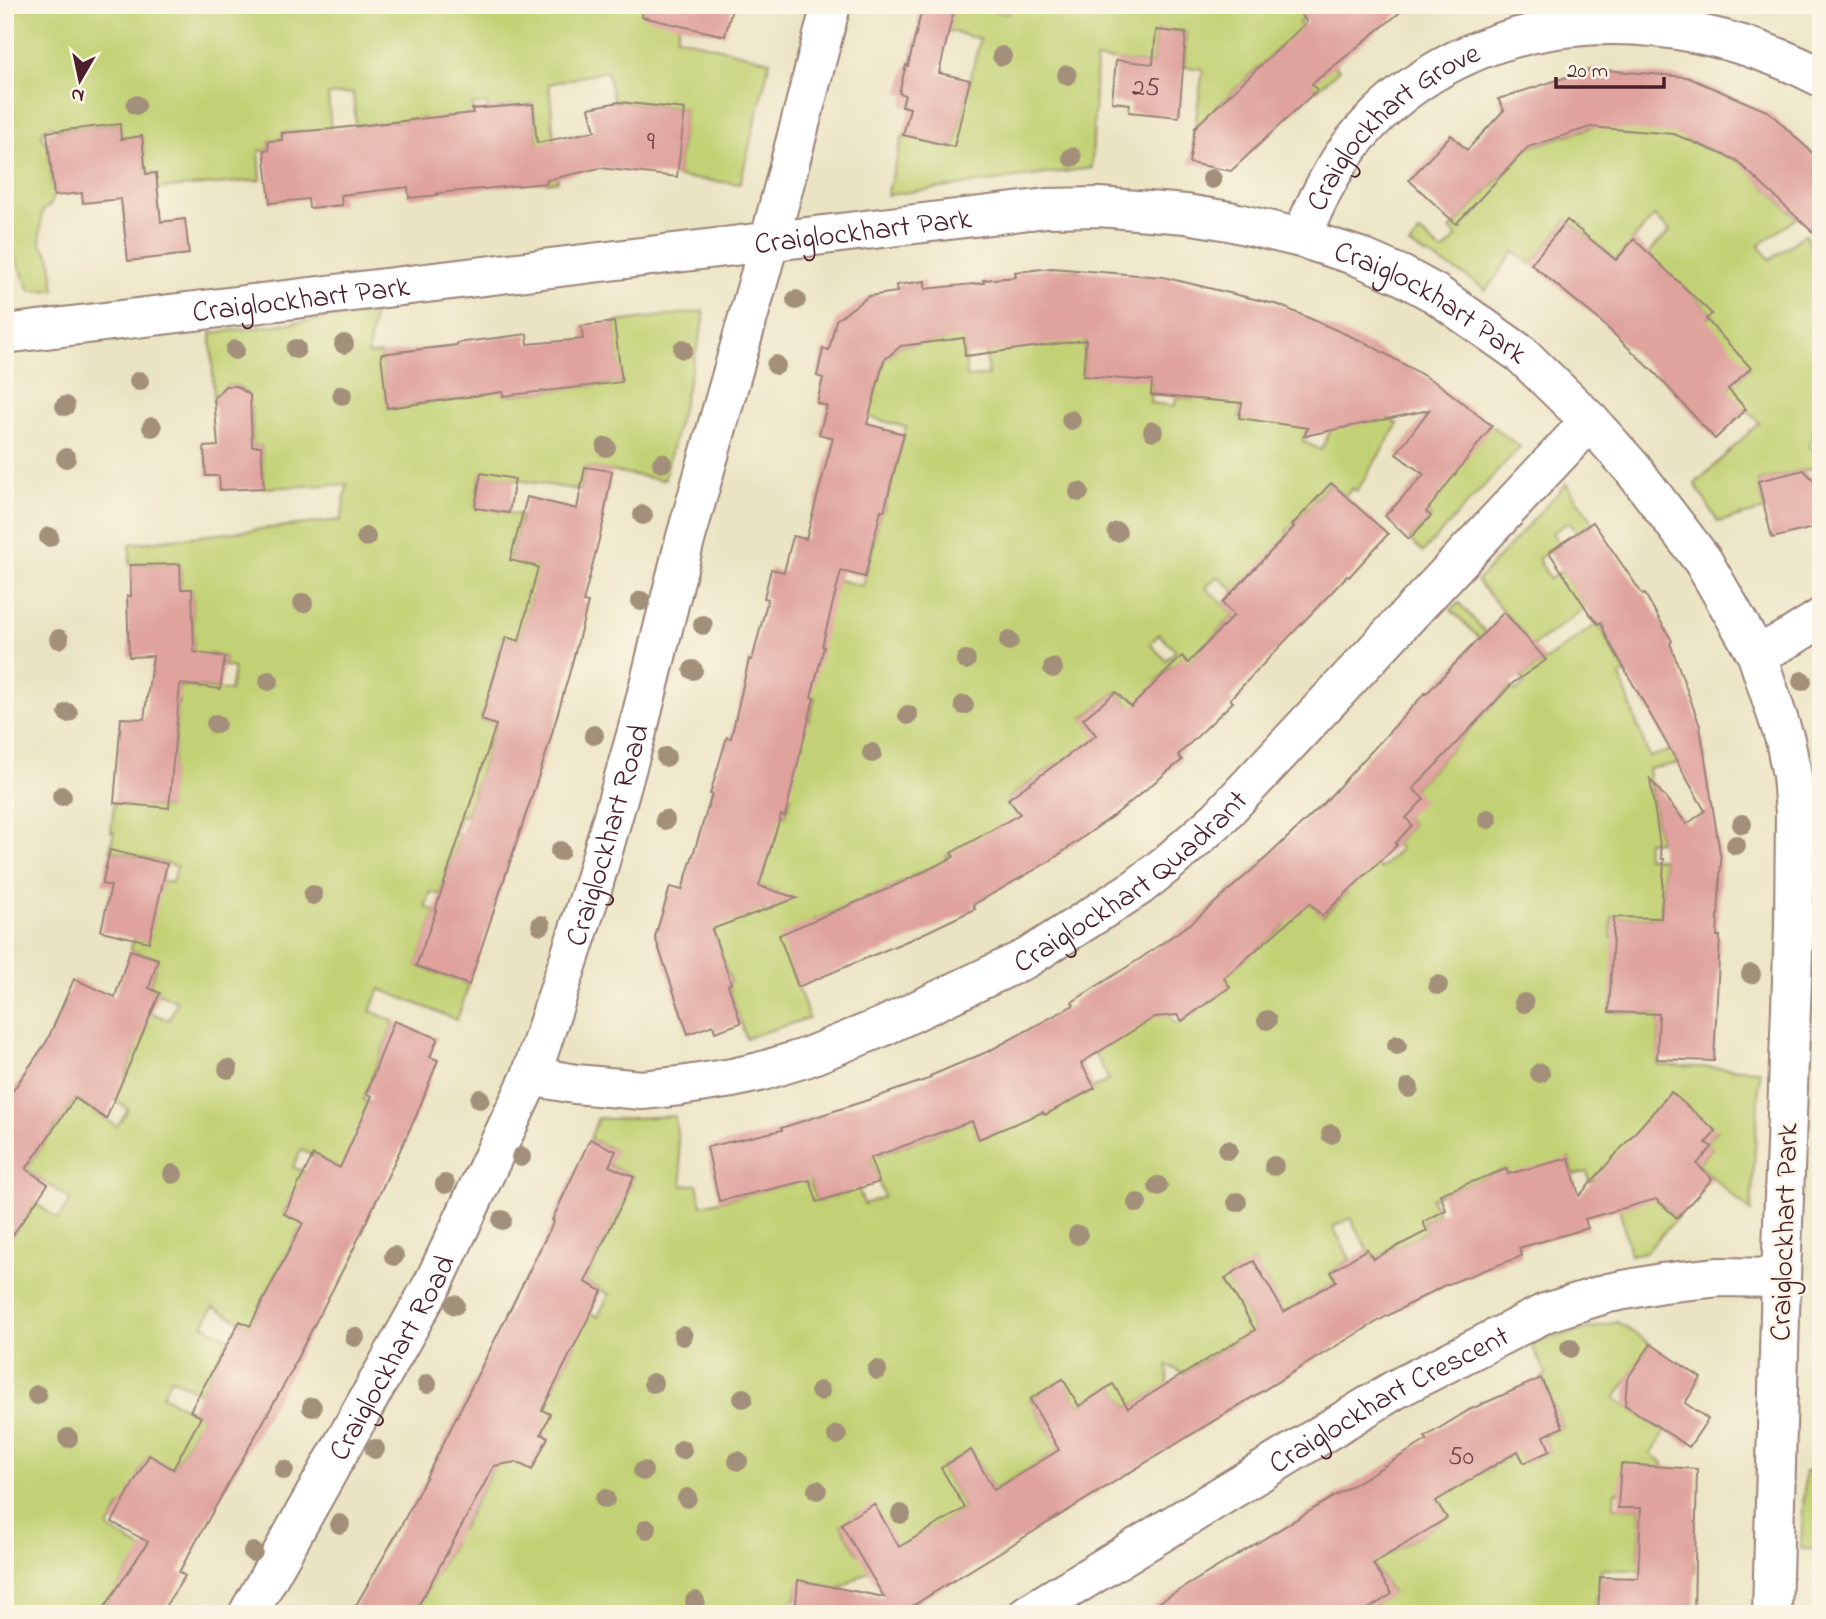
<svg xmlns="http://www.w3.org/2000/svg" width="1826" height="1619" font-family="'Indie Flower',sans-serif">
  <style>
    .green { fill: #c2d174; stroke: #867850; stroke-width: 2; fill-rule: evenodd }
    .building { fill: #dfa29d }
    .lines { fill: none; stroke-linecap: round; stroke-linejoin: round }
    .minor-casing { stroke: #9a8278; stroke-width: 42 }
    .minor { stroke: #fff; stroke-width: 38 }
    .tree { fill: #a3907a }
    .labels { text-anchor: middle; stroke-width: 5; stroke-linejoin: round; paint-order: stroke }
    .number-label { font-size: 26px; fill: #6f4048 }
    .street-label { font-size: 30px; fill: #4a1f2b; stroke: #fcf5e5 }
  </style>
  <rect width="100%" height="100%" fill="#fcf5e5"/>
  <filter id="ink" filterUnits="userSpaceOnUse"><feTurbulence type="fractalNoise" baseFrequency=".0143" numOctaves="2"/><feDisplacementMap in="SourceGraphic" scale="14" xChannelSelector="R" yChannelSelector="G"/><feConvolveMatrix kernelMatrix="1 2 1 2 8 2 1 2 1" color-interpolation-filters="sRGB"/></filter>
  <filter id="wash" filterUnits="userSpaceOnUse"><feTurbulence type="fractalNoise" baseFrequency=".00686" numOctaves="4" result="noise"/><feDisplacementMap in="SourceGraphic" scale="28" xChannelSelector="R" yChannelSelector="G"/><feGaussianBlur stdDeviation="1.57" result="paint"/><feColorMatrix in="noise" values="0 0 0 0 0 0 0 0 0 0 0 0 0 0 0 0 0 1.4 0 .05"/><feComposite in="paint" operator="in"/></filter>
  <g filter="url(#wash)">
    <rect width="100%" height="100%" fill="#ebe4c4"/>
    <g class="green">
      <path d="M 5,5 L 683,5 L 677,37 L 770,61 L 740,184 L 677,177 L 685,109 L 619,102 L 614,103 L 607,71 L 549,84 L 558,181 L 547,183 L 545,159 L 539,159 L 533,104 L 509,106 L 489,118 L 487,103 L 472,105 L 478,164 L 425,133 L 424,118 L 356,126 L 353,93 L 328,95 L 332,143 L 302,146 L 300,131 L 282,133 L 282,140 L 269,141 L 269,150 L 259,151 L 261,180 L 157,189 L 155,173 L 146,174 L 142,137 L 121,139 L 119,124 L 57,130 L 52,126 C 42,128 37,138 48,143 L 54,196 L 51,204 L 42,212 L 40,235 L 41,245 L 49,254 L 51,260 L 55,290 L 30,291 L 5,234 Z"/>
      <polygon points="955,5 974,5 1008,14 1011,5 1293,5 1304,18 1299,23 1339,70 1317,90 1278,49 1215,108 1245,142 1194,133 1203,69 1184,67 1186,33 1156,30 1153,64 1096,59 1092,168 887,195 903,135 954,147 980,39 919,23 920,16 950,23"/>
      <polygon points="1681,99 1686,139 1740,162 1797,218 1759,245 1770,260 1805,234 1821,269 1821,405 1809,447 1821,453 1821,479 1817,467 1758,481 1765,510 1718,522 1695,484 1759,423 1746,409 1734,421 1715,401 1750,368 1692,332 1712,314 1678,282 1631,271 1670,231 1654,216 1616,260 1567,220 1531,264 1514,252 1486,290 1467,277 1409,245 1420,232 1443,252 1457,236 1450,230 1525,151 1524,149"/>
      <path d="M 1061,269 L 1079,270 L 1074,326 L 1086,327 L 1083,376 L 1156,333 L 1150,403 L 1175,406 L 1176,397 L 1193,399 L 1246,379 L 1239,418 L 1264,421 L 1327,386 L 1302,441 L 1321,450 L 1339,413 L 1369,408 L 1398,424 L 1357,491 L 1353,488 L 1345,496 L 1330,483 L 1286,532 L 1325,570 L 1246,601 L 1217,576 L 1206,588 L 1234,614 L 1189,663 L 1170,667 L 1156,682 L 1164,690 L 1139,715 L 1116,692 L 1083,718 L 1109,751 L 1056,764 L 1007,799 L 1032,838 L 946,856 L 962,885 L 935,866 L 875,895 L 814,920 L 823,943 L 788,958 L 809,1018 L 746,1038 L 728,985 L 731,982 L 712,929 L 722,898 L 771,913 L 778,892 L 743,881 L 762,877 L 769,852 L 753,847 L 776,813 L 785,816 L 791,797 L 770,790 L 793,716 L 809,720 L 815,698 L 798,694 L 801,642 L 818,575 L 863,586 L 881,510 L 884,511 L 906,427 L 842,410 L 873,400 L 885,359 L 900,346 L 945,340 L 962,317 L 967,377 L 988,376 L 985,339 ZM 1159,634 L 1176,651 L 1166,660 L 1150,644 Z"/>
      <path d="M 703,311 L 704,320 L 664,480 L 585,467 L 580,490 L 481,474 L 475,507 L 542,519 L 541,522 L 521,518 L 510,559 L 539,567 L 519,641 L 502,636 L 496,662 L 498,663 L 481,720 L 496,725 L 466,816 L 461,815 L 455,833 L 460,835 L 440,895 L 431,892 L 425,907 L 436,911 L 417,966 L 469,985 L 457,1020 L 380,989 L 370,1011 L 394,1021 L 363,1100 L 412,1123 L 352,1173 L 301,1150 L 293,1167 L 313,1176 L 296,1189 L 284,1213 L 303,1223 L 250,1326 L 213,1307 L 203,1325 L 242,1345 L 228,1343 L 200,1393 L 171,1378 L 162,1396 L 202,1416 L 173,1469 L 149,1456 L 138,1474 L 143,1518 L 120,1506 L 108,1528 L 165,1563 L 135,1562 L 100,1614 L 46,1614 L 41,1610 L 38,1614 L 5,1614 L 5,1290 L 8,1286 L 5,1284 L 5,1246 L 20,1225 L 5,1215 L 28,1198 L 58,1219 L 71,1200 L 26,1169 L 75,1099 L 117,1126 L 128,1109 L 104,1093 L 104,1068 L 124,1077 L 136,1049 L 131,1004 L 169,1020 L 177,1002 L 149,988 L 158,959 L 130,950 L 157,879 L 172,883 L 177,866 L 110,850 L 114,832 L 111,832 L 114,803 L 168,808 L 180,685 L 230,691 L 234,668 L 224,666 L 225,657 L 209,654 L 207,664 L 194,655 L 192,590 L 181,589 L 180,564 L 130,565 L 130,544 L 341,520 L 347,484 L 264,488 L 261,446 L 252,446 C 252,431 255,393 237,386 C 235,385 228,386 226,386 L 219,393 L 214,402 L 211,333 L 374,313 L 368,355 L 381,354 L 388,408 L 463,398 L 461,373 L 500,369 L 504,396 L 621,382 L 614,322 Z"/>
      <polygon points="1492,426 1520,447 1423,552 1409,539 1431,516 1407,494 1424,476 1420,472 1434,453"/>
      <polygon points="1566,484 1593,522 1577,533 1569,522 1552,533 1560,544 1538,559 1550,579 1562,571 1586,607 1507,665 1451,610 1459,603 1504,653 1525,636 1477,581"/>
      <path d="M 1598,623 L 1626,672 L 1620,676 L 1649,757 L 1702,741 L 1705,759 L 1648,769 L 1659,841 L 1647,842 L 1646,857 L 1664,859 L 1661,918 L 1612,917 L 1611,938 L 1645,939 L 1610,1012 L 1659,1014 L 1658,1065 L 1760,1070 L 1751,1212 L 1697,1164 L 1712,1148 L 1706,1143 L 1716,1131 L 1611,1160 L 1677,1218 L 1646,1252 L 1630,1255 L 1612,1175 L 1589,1181 L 1587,1172 L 1574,1175 L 1569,1158 L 1514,1191 L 1506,1169 L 1431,1198 L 1438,1214 L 1423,1222 L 1427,1231 L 1373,1259 L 1350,1218 L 1333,1227 L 1350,1259 L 1331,1272 L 1336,1281 L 1284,1313 L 1254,1261 L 1226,1278 L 1255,1330 L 1183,1373 L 1167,1365 L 1168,1384 L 1128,1408 L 1113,1385 L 1081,1404 L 1095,1427 L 1093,1429 L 1063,1380 L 1030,1399 L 1059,1450 L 994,1490 L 971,1450 L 941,1468 L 965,1508 L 899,1548 L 858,1513 L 841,1525 L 857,1552 L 875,1567 L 827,1596 L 819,1584 L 806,1582 L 797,1587 L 796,1598 L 787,1604 L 792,1614 L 414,1614 L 453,1543 L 430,1530 L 436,1517 L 461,1530 L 500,1454 L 532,1470 L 548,1438 C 530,1427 524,1393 519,1373 L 553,1389 L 575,1345 L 551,1294 L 598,1317 L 609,1294 L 585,1282 L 604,1243 L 578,1232 L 584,1219 L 609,1231 L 634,1177 L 609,1165 L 615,1150 L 590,1139 L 598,1118 L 610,1119 L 675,1116 L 683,1186 L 697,1184 L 702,1205 L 791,1184 L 809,1178 L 817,1202 L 848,1192 L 840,1168 L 850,1165 L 864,1204 L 884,1197 L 870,1158 L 931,1136 L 971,1119 L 979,1138 L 1034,1115 L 1036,1119 L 1109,1080 L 1095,1054 L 1146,983 L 1176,1025 L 1230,987 L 1204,951 L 1238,965 L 1285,925 L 1264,900 L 1305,898 L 1323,916 L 1347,893 L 1330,875 L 1337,828 L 1381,869 L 1400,849 L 1395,844 L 1412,825 L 1406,818 L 1413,789 L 1510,687 L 1516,692 L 1525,683 L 1521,678 Z"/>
      <polygon points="1617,1322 1651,1344 1615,1398 1665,1432 1651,1454 1663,1463 1663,1467 1619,1491 1615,1492 1614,1507 1641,1508 1639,1560 1695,1562 1695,1573 1601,1569 1600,1597 1595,1597 1594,1614 1381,1614 1375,1604 1392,1593 1360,1544 1389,1554 1447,1518 1435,1499 1442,1464 1457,1488 1508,1457 1511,1434 1524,1463 1550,1451 1544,1436 1563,1427 1541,1378 1547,1374 1530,1343"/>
      <polygon points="1805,1471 1821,1472 1821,1549 1801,1549"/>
    </g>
    <g id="blocks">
      <g class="building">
        <polygon points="643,5 733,5 725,36 642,17"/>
        <polygon points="923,5 955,5 939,73 970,80 954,147 903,135 910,108 902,106 905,95 899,93 906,65 908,66"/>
        <polygon points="1293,5 1409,5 1312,84 1317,90 1231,171 1189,163 1195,127 1307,22"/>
        <polygon points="1156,30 1186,33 1179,117 1129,112 1130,104 1112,102 1116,60 1153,64"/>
        <polygon points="1592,69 1687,77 1769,112 1821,161 1821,240 1736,160 1674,134 1590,127 1528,147 1456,224 1409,180 1451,135 1467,150 1504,110 1498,99"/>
        <polygon points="619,102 685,109 677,177 600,168 547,180 547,183 437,193 438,195 409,198 408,187 341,195 342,205 309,208 308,199 270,203 264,150 269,150 268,141 282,140 282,133 331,129 473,113 472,109 533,104 537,143 595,131 589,108"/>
        <polygon points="120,124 121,139 142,136 146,174 156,173 161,222 185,219 189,254 128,261 121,199 83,203 82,193 54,196 47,132"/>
        <polygon points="1567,220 1616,260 1634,239 1712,314 1706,319 1751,368 1728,389 1746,409 1715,439 1656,374 1598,319 1531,264"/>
        <polygon points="1052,268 1163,277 1279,305 1368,344 1440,385 1492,426 1426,512 1431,516 1409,539 1385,516 1424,475 1396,454 1429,410 1304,436 1308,428 1239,418 1242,403 1151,395 1152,381 1083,376 1086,340 965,356 964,338 901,346 884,360 867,424 904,434 884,511 881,510 865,577 841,571 822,646 824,647 811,697 814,698 785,816 781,815 759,886 797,898 712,929 731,983 728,985 741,1023 715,1032 713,1025 688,1034 655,937 670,887 682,890 712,794 710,794 727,737 731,738 749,659 752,660 768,599 764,598 771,569 784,572 793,536 806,539 833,438 819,434 827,406 817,403 823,378 817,376 823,349 829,350 836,320 869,296 897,292 896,285 925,281 925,289 984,283 983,280 1016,277 1015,272"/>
        <polygon points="614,322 622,382 503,396 503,392 387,408 381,354 457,345 457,343 527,334 528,344 583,339 581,326"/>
        <polygon points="225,386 236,386 250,395 252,446 261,446 264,488 220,490 219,476 206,476 204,447 218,446 214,398"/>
        <polygon points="585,467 612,471 604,516 605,516 583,602 588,603 570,671 546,754 469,985 416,966 436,911 435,911 496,725 481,720 506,637 519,641 538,567 510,560 527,497 577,509"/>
        <polygon points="1804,470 1821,488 1821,526 1772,538 1758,481"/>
        <polygon points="481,473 515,479 509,513 475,508"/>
        <polygon points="1331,483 1388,534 1349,577 1347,576 1230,699 1233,702 1178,755 1182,760 1117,813 1050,861 973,905 975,909 914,938 798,987 779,935 890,888 954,857 951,853 1020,814 1008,799 1096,735 1083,719 1116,692 1131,707 1182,656 1188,663 1234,615 1222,603 1294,527 1292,525"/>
        <polygon points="1593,522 1643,595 1645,594 1672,641 1670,643 1700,726 1721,860 1717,936 1720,936 1714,1061 1657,1059 1659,1014 1609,1012 1614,917 1661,918 1664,859 1662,859 1650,779 1687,824 1705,811 1607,638 1601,622 1598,624 1589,613 1549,552"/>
        <polygon points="180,564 181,589 192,589 194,652 225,657 220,689 180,684 169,808 114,803 121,718 144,719 153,656 129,657 127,596 131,596 130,565"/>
        <polygon points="1504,612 1546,660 1513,683 1413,789 1424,799 1406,818 1412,825 1395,844 1397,845 1322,916 1310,903 1224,978 1230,987 1182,1021 1177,1015 1155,1017 1081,1063 1095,1088 1045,1115 1043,1112 979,1139 972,1121 870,1158 879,1182 817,1202 810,1180 719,1201 707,1147 782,1130 781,1128 865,1101 931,1078 930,1076 989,1051 1074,1005 1072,1002 1141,958 1194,921 1268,856 1323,804 1425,693 1426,694"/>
        <polygon points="110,850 167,864 149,942 101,931 111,886 102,884"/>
        <polygon points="130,950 158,959 149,988 160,993 106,1119 75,1098 26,1169 48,1184 5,1246 5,1102 47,1041 74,979 115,997"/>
        <polygon points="394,1021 438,1038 430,1057 438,1060 417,1114 353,1250 293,1366 294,1367 179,1572 185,1576 160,1614 100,1614 148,1542 112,1522 149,1455 173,1469 201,1417 190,1411 240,1321 250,1326 303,1223 284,1214 313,1155 340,1168 372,1096 366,1094"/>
        <polygon points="1671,1092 1716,1131 1706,1143 1712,1147 1697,1164 1712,1179 1677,1218 1656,1199 1585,1219 1588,1228 1519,1248 1522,1256 1443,1286 1385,1317 1326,1352 899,1614 795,1614 798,1580 884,1597 841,1524 858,1513 874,1504 899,1547 965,1508 941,1468 971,1450 994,1490 1059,1450 1030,1399 1063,1379 1079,1406 1113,1384 1128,1408 1255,1330 1225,1278 1239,1269 1254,1261 1284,1312 1336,1281 1331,1272 1367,1249 1373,1259 1427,1231 1423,1222 1446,1210 1440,1194 1506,1169 1508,1174 1569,1158 1579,1196"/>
        <polygon points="590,1139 616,1151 609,1166 634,1177 585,1282 602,1291 542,1410 550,1414 541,1434 548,1437 532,1470 516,1462 494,1466 414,1614 351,1614 401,1526 439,1452 554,1221 552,1220"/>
        <polygon points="1651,1344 1701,1378 1685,1403 1708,1419 1689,1447 1625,1405 1627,1379"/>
        <polygon points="1541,1378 1563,1427 1544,1436 1550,1451 1524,1463 1518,1451 1436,1501 1447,1518 1373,1564 1392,1594 1360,1614 1140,1614 1427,1440 1425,1437 1469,1410"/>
        <polygon points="1621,1464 1697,1469 1694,1614 1598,1614 1600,1577 1638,1578 1641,1508 1618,1508"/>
      </g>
    </g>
  </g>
  <g filter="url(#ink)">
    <use href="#blocks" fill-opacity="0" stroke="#9a8278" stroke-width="2"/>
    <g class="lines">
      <defs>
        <g id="minor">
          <path id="s1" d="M 1301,238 C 1316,202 1332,167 1358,136 C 1476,0 1671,0 1821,77"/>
          <path id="s2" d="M 5,334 L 1047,208 L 1099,207 L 1186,214 L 1229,221 L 1301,238 L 1357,256 L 1401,275 L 1436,294 L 1521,354 L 1590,421 L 1632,468 L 1703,561 L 1757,655 L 1785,740 L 1792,775 L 1795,813 L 1794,926 L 1781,1278 L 1772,1614"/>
          <polyline points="1757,655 1791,637 1821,618"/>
          <path id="s3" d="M 531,1076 L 575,1084 L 642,1090 L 680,1086 L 732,1078 L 759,1072 L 805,1058 L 882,1027 L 1027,958 L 1138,887 L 1167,864 L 1218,819 L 1590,421"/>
          <path id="s4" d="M 248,1614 L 434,1282 L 531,1076 L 593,886 L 640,721 L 684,544 L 769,243 L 831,5"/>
          <path id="s5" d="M 1028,1614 L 1396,1389 L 1545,1313 L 1608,1293 L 1662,1283 L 1719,1277 L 1781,1278"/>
        </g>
      </defs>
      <use href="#minor" class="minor-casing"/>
      <use href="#minor" class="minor"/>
    </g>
    <g class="tree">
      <circle cx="1002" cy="56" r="10"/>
      <circle cx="1067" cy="75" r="10"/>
      <circle cx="136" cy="105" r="10"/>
      <circle cx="1072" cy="157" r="10"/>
      <circle cx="1212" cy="179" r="10"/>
      <circle cx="796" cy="300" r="10"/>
      <circle cx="344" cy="344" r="10"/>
      <circle cx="296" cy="349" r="10"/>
      <circle cx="683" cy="349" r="10"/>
      <circle cx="235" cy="350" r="10"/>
      <circle cx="776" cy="365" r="10"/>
      <circle cx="139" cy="381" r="10"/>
      <circle cx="342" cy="395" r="10"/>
      <circle cx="65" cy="406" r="10"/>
      <circle cx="1071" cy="420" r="10"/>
      <circle cx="152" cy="427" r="10"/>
      <circle cx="1153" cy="431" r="10"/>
      <circle cx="606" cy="447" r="10"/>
      <circle cx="66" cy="458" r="10"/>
      <circle cx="662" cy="463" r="10"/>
      <circle cx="1079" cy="492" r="10"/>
      <circle cx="643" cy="515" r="10"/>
      <circle cx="1117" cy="532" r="10"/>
      <circle cx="49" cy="537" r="10"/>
      <circle cx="366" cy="537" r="10"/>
      <circle cx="641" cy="601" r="10"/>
      <circle cx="303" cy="603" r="10"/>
      <circle cx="703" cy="625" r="10"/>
      <circle cx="59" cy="639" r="10"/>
      <circle cx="1009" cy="641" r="10"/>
      <circle cx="966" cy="660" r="10"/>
      <circle cx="1053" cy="668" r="10"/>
      <circle cx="693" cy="670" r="10"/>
      <circle cx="269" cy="681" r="10"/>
      <circle cx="1802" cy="681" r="10"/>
      <circle cx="964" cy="705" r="10"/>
      <circle cx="68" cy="713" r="10"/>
      <circle cx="908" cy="715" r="10"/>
      <circle cx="216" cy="724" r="10"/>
      <circle cx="594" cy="735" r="10"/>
      <circle cx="872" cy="753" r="10"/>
      <circle cx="666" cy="757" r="10"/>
      <circle cx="62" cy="796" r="10"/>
      <circle cx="1488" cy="819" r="10"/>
      <circle cx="665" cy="820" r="10"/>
      <circle cx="1742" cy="824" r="10"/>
      <circle cx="1736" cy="845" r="10"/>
      <circle cx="560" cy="851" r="10"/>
      <circle cx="313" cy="895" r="10"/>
      <circle cx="541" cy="925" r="10"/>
      <circle cx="1751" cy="974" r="10"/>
      <circle cx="1438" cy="985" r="10"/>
      <circle cx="1524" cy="1003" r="10"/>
      <circle cx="1267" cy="1020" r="10"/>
      <circle cx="1397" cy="1045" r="10"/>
      <circle cx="228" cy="1069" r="10"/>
      <circle cx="1540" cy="1073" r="10"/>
      <circle cx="1409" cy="1088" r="10"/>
      <circle cx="480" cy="1099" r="10"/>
      <circle cx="1331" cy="1134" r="10"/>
      <circle cx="1228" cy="1150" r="10"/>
      <circle cx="521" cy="1157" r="10"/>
      <circle cx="1274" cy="1166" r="10"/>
      <circle cx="173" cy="1174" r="10"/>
      <circle cx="445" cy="1184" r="10"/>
      <circle cx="1158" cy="1186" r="10"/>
      <circle cx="1237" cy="1202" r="10"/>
      <circle cx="1137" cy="1203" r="10"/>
      <circle cx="502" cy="1220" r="10"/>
      <circle cx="1078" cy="1235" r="10"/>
      <circle cx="394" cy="1256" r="10"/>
      <circle cx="455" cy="1305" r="10"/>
      <circle cx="683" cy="1336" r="10"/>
      <circle cx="355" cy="1337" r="10"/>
      <circle cx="1570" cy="1348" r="10"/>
      <circle cx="877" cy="1370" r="10"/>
      <circle cx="653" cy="1383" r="10"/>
      <circle cx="427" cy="1384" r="10"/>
      <circle cx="820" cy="1391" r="10"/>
      <circle cx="37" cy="1395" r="10"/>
      <circle cx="743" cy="1398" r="10"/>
      <circle cx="312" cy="1407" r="10"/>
      <circle cx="837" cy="1435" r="10"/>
      <circle cx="68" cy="1438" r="10"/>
      <circle cx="375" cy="1449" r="10"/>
      <circle cx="682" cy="1450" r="10"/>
      <circle cx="738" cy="1461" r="10"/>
      <circle cx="284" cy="1470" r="10"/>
      <circle cx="643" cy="1471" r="10"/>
      <circle cx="817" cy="1490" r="10"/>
      <circle cx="687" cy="1498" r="10"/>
      <circle cx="605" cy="1499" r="10"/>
      <circle cx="901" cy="1514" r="10"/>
      <circle cx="340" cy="1524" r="10"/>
      <circle cx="647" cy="1529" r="10"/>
      <circle cx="253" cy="1552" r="10"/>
      <circle cx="695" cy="1601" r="10"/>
    </g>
  </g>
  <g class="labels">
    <g class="number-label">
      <text x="1146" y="95">25</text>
      <text x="651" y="149">9</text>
      <text x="1461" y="1464">50</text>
    </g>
    <g class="street-label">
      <text dy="10" stroke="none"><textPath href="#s1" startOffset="149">Craiglockhart Grove</textPath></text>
      <text dy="10" stroke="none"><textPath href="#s2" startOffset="864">Craiglockhart Park</textPath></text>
      <text dy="10" stroke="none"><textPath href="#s2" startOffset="298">Craiglockhart Park</textPath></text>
      <text dy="10" stroke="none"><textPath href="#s2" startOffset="1452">Craiglockhart Park</textPath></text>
      <text dy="10" stroke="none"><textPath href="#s4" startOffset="861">Craiglockhart Road</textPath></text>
      <text dy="10" stroke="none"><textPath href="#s3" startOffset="651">Craiglockhart Quadrant</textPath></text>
      <text transform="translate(1783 1232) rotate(-88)" y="10">Craiglockhart Park</text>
      <text dy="10" stroke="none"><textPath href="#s4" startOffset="294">Craiglockhart Road</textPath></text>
      <text dy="10" stroke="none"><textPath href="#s5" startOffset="420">Craiglockhart Crescent</textPath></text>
    </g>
  </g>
  <rect width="1826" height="1619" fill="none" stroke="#fcf5e5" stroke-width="28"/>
  <g transform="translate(80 80) rotate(189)" stroke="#fcf5e5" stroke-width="5" paint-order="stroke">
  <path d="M0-5L12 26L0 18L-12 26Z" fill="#4a1f2b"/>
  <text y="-10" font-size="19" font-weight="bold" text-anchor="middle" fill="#4a1f2b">N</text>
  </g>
  <path d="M1556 77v10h108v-10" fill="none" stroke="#4a1f2b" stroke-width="3.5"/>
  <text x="1567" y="77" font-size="21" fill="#4a1f2b" stroke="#fcf5e5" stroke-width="5" paint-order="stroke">20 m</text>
</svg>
